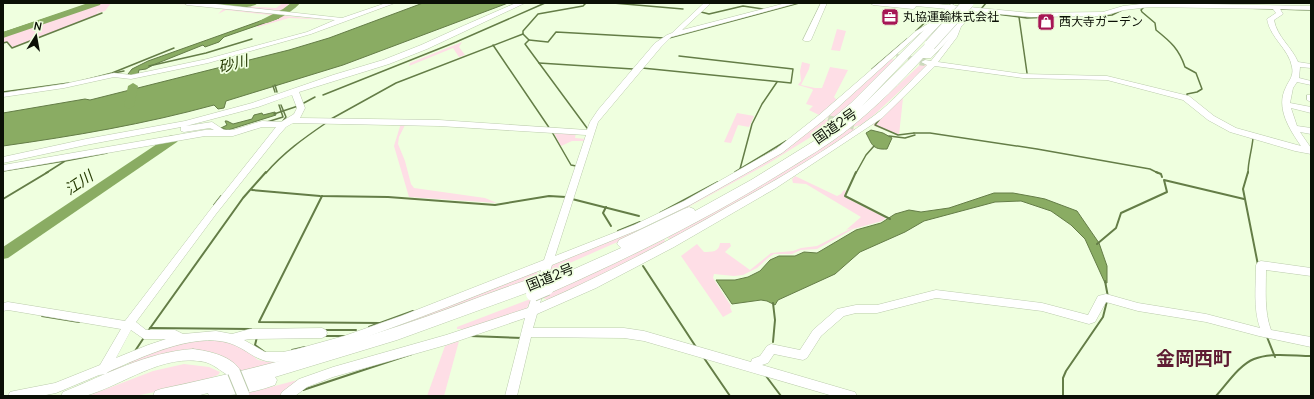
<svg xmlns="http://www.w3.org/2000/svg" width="1314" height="399" font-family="Manrope,'Noto Sans JP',sans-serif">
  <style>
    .green { fill: #fedee6 }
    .water { fill: #8aac63; stroke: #647d47 }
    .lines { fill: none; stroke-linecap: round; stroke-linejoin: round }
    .stream-far1 { stroke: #647d47; stroke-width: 1.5 }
    .stream { stroke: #647d47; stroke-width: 2 }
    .river { fill: #8aac63; fill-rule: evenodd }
    .minor-tunnel { stroke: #cddbbe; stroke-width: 8; stroke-dasharray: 8 4; stroke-linecap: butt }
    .minor-casing { stroke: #bbcbac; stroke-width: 1 }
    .major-casing { stroke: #bbcbac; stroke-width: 1 }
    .highway-casing { stroke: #bbcbac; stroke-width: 1 }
    .minor { fill: #fff; fill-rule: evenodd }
    .major { fill: #fff; fill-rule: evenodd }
    .highway { fill: #fff; fill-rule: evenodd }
    .major-bridge-casing { stroke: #bbcbac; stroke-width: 14; stroke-linecap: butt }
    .highway-bridge-far1-casing { stroke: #bbcbac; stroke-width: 12; stroke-linecap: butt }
    .highway-bridge-casing { stroke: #bbcbac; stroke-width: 16; stroke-linecap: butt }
    .major-bridge { stroke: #fff; stroke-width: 12 }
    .highway-bridge-far1 { stroke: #fff; stroke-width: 11 }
    .highway-bridge { stroke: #fff; stroke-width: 14 }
    .labels { text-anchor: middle; stroke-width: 3.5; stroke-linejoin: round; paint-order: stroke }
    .far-poi-label { font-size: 12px; fill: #0b1006; stroke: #efffdf; text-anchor: start }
    .street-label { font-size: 14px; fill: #0b1006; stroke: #efffdf }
    .water-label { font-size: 15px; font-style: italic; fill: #263b04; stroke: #efffdf }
    .near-quarter-label { font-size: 19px; font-weight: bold; fill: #5e1b33; stroke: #efffdf }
  </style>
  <rect width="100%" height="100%" fill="#efffdf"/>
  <g class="green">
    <polygon points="99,3 111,3 105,11 98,13 99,10 97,13 99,14 13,48 8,42 3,43 3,36"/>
    <polygon points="166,3 276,13 285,16 332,20 289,18 258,27 256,26 279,18 280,16 278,14 268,17 270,15 226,10 218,14 223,9"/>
    <polygon points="196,3 276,8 283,3 290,3 280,12"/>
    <polygon points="837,29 846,31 840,51 831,50"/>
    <polygon points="462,42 459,47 465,55 459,57 453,48 409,66 410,63"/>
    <polygon points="891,59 896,60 833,122 814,135 769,163 657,224 659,220 766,161 823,119 827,120 828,118 827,117"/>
    <polygon points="802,62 810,64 809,69 801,85 815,88 822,88 830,67 848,70 834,97 837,100 819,115 809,110 813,106 806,104 813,90 812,89 798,85 801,81 800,71"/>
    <polygon points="922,63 928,65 875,114 861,125 853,127 855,130 770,185 673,240 667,238 755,189 869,112"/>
    <polygon points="903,98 899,135 874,126 873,123"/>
    <polygon points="737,113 754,116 749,127 738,125 731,143 724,142"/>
    <polygon points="401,123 406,123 399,137 398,144 405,161 411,184 414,188 485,198 497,203 409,197 394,146"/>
    <polygon points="553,131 576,133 575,138 586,139 585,141 572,141 561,146"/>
    <path d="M 795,176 L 837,196 L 841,194 L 844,190 L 846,191 L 844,196 L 846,198 L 886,218 L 882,221 L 853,229 L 817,249 L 801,250 L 792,254 L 774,254 L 768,258 L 757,268 L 743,275 L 734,276 L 714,274 L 713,278 L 731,306 L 730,307 L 732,312 L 723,317 L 681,256 L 697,244 L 704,252 C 712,252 719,252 720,243 L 730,243 L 731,246 L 725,252 L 750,270 L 771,253 L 793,251 L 801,248 L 817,246 L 852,228 L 846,230 L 861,217 L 806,184 L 793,183 L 792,179 Z"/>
    <polygon points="652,224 656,225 547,273 550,266"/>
    <polygon points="665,239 664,245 550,301 543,298 542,295 607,267"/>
    <polygon points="537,271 538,277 393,329 386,329"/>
    <polygon points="533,298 526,309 468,329 457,329 457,327"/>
    <path d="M 204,338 L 227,341 L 246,350 L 258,360 L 268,362 L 282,361 L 242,372 C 232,362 224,356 211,352 L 105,379 L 109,370 L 124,363 L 122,367 L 127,366 C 138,349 184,343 204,338 Z"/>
    <polygon points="459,341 444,396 427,396 445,346"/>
    <polygon points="184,364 209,367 220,372 218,375 207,379 205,382 135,396 88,396 153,371"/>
    <polygon points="305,378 280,396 248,396 248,393"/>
  </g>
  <g class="water">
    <path d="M 423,3 L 508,3 L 343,65 L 226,101 L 224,108 L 218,109 L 214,105 C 145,124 74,136 3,146 L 3,113 L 85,99 L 90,100 L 289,50 L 329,38 Z"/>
    <polygon points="277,15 279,16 279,18 224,37 219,42 205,47 203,45 153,65 146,69 139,70 138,74 129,76 128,74 132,69 148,61"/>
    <polygon points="275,112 276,115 228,130 221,128 227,125 225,121 227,121 233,124 252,119 254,115 262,113 263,115"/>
    <path d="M 871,130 L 883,133 L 892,138 L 887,149 C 872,150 872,144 866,133 Z"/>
    <polygon points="994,193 1013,193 1035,197 1045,199 1077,211 1099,243 1107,266 1107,283 1105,283 1085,239 1071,225 1051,211 1021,201 995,202 924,221 905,232 860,252 835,274 778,300 775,305 767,301 761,300 732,304 716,280 735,280 748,277 760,271 770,260 779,256 795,256 804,252 817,253 856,230 881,223 895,214 909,210 921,212 949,208"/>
  </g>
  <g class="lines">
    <g class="stream-far1">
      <polyline points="613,3 683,9"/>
      <path d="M 1144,7 L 1141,10 L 1142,12 L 1155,23 L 1156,30 C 1171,42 1179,49 1185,67 L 1196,73 L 1202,89 L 1197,92 L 1187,94 L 1187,97"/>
      <polyline points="1242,8 1311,10"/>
      <polyline points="981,9 986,3"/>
      <polyline points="701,12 709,14 743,6 763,9"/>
      <polyline points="980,12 1027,18 1053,17"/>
      <polyline points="1102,16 1112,15 1122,10"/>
      <polyline points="1019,17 1027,73"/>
      <polyline points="916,31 937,11"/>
      <polyline points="3,33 93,3"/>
      <polyline points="523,34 529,40 525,44 587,128"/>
      <polyline points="669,38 799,3"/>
      <polyline points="529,40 548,42 556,32 664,38"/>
      <polyline points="3,43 7,42 12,48 102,13"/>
      <polyline points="493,45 550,129"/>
      <polyline points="539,63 633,69"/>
      <polyline points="149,66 206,53 252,39"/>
      <polyline points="642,68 791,83 793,69 679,56"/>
      <polyline points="872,69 907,39"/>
      <polyline points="114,73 124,71"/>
      <polyline points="81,81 112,73 174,48"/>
      <polyline points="275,85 277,92"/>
      <polyline points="273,86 275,92"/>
      <polyline points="3,92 69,83"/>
      <polyline points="323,95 456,42 545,3"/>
      <polyline points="302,104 315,97"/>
      <polyline points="281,105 286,117 283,121"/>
      <polyline points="274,114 298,106"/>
      <polyline points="331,119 396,83 523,34 523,31 538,14 583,6 586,3"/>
      <polyline points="879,120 875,125 898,135 914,133"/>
      <polyline points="267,122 283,117 279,105"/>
      <polyline points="552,132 571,165 576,166"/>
      <polyline points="914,133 930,133 1037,149 1150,169 1158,173"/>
      <polyline points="889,136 905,138 915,135"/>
      <polyline points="740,169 752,124 762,104 777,82"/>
      <polyline points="3,171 64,161"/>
      <polyline points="735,172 786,141"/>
      <polyline points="46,173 65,161 107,153"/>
      <path d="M 266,173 C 283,153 304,138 326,123"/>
      <polyline points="856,173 866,155 874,146"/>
      <path d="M 1248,173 C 1248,161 1252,150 1253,138"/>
    </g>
    <g class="stream">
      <polyline points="856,172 845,196 890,219"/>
      <polyline points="1156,172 1161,174 1162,177"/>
      <polyline points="1248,172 1243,189 1258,265"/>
      <polyline points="252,190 320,196 388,197 495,205 549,196 566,197"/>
      <polyline points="322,196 259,322 380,323 413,311"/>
      <polyline points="3,199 48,172"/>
      <polyline points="572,199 639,216"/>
      <polyline points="214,205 221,196"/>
      <polyline points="606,207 603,213 611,226"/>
      <polyline points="660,213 718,182"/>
      <polyline points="618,231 640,222"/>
      <polyline points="1097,244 1116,228 1121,213 1167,192 1164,180 1244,199"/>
      <polyline points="643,266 696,347"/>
      <polyline points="1105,281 1108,297"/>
      <polyline points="773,303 775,320 773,342"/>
      <polyline points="42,316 79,322"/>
      <polyline points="369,327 379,323"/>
      <polyline points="150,328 251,329"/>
      <polyline points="323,330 356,330"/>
      <polyline points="148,331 243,198 266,172"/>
      <polyline points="324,336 345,336"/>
      <polyline points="470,336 522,338"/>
      <polyline points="257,337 255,345 266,353"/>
      <polyline points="1267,337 1275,357"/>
      <polyline points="292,350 305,347"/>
      <polyline points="135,351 145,336"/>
      <polyline points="704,358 730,396"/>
      <polyline points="766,376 781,396"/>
      <polyline points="303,390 412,354"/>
      <polyline points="1063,396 1063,378 1066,371 1103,317 1107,301"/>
      <path d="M 1216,396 C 1227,384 1239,365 1254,359 C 1271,352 1294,356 1311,356"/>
    </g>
    <g class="river">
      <polygon points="88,3 101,3 100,5 3,38 3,32"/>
      <path d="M 218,3 L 258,3 C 252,9 224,9 218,3 Z"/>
      <path d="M 291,3 L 300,3 C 294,11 271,25 261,23 L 259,21 L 283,9 Z"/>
      <polygon points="133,83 138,86 134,106 129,109 124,106 128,86"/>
      <polygon points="173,135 177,136 179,139 177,142 8,258 3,259 3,247 169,136"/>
    </g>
    <g class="minor-tunnel">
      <polyline points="896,58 925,62"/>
      <polyline points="828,119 854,126"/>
    </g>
    <defs>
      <g id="minor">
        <polygon points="184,3 206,3 342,18 386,3 395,3 311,34 208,63 131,79 114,77 64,88 3,97 3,93 64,84 114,73 131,75 207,59 307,32 335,20 187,5"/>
        <path d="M 516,3 L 525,3 L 427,49 L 389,64 L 299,92 L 305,108 L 300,118 L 439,120 L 587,130 L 590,122 L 598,110 L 655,43 L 667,35 L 672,33 L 704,3 L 711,3 L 682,30 L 786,3 L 797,3 L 671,37 L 661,47 L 598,122 L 555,256 L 634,225 L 684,201 L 776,149 L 819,115 L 916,31 L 936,19 L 938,18 L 941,20 L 920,33 L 825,119 L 782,153 L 690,205 L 640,229 L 552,265 L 540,303 C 604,275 665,243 726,208 C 777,180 828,150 875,115 C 893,102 911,80 927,65 L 921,62 L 925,60 L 931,61 L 950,37 L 957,23 L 959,22 L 962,24 L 957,37 L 938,62 L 1023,74 L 1107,76 L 1189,96 L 1214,116 L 1236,128 L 1301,146 C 1290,130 1275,108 1286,87 C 1289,80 1294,76 1292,67 C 1289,49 1270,38 1267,19 L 1276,13 L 1273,9 L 1150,7 L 1124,10 L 1103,16 L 1031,17 L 916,6 L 915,8 L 913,9 L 873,5 L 870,3 L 927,3 L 1031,13 L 1103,12 L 1123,6 L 1150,3 L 1311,6 L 1311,10 L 1280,9 L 1283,14 L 1274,20 C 1277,37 1292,47 1298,62 L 1311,64 L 1311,68 L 1300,67 L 1299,78 L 1311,81 L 1311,85 L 1297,82 L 1293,88 L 1290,103 L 1311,107 L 1311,113 L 1291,108 L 1297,126 L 1311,128 L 1311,134 L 1300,132 L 1311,148 L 1311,154 L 1295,151 L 1230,132 L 1208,120 L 1183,100 L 1107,80 L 1023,78 L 935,66 L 882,118 L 776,188 L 674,247 L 596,288 L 537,314 L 533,328 L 624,328 L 644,331 L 751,362 L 752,359 L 760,356 L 767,346 L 771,344 L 800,350 L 813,330 L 837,309 L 856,305 L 877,305 L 936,290 L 1042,303 L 1088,315 L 1098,296 L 1106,294 L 1138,303 L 1206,314 L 1260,328 C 1253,308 1256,286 1256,265 L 1258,262 L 1261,261 L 1311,268 L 1311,276 L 1266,270 C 1266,290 1264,311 1271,330 L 1311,337 L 1311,347 L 1259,336 L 1206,322 L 1138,311 L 1106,302 L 1095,322 L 1089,324 L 1042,311 L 936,298 L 877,313 L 856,313 L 844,316 L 821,336 L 807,358 L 803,360 L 774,354 L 768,363 L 762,365 L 851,391 L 855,392 L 857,396 L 833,396 L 644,341 L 624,338 L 531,337 L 517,396 L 505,396 L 525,318 L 446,345 L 333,377 L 307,387 L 295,396 L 280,396 L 282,392 L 299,379 L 333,367 L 446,335 L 528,308 L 541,270 C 488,291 436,312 383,331 C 351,343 318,356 285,361 C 257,366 251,350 229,343 C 193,332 140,358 108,372 L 106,374 L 99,375 L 56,393 L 41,396 L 8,396 L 10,392 L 14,391 L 55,383 L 100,365 L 121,329 L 8,310 L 3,311 L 3,303 L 8,302 L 125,321 L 210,210 L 276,127 L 262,127 L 233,136 L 205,136 L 3,171 L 3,165 L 205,130 L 214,130 L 210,128 L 184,132 L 181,131 L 181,127 L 86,145 L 3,163 L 3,157 L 86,139 L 185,121 L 252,103 L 333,75 L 383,60 L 421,45 L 463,26 ZM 292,95 L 297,108 L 294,114 L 281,122 L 262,121 L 233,130 L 224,130 L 212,122 L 186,126 L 258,107 ZM 293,123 L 439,126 L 586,135 L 544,260 L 401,316 L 344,336 L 297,349 L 283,352 L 265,352 L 244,340 L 250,339 L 322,338 L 326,336 L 327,333 L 326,330 L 322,328 L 250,329 L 232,334 L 216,331 L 183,334 L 175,330 L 146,330 L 136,322 L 216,214 L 279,135 L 286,127 ZM 131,330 L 144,339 L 166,339 L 148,345 L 116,358 Z"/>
        <polygon points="821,3 827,3 811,40 809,41 805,41 803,40"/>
        <polygon points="1307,95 1311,95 1311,102 1307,100"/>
      </g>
      <path id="major" d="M 193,349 C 209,351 233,356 241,372 L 239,376 L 234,378 C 223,374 216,365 205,362 C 162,353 124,385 85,396 C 78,398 69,396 61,396 L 63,392 C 105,375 147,352 193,349 Z"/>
      <path id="highway" d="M 952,4 L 957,7 L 955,9 L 862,106 L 926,43 L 934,43 L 969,8 L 972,7 L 977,10 L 931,58 L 923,58 C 901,82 877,106 851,127 C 829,145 804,159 780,174 C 707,219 631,257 552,292 L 547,294 L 542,292 L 540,288 L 397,340 L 275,377 L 277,380 L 275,385 C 253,393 232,396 209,396 L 208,393 L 196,396 L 153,396 L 155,391 L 161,389 C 241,372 321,352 399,326 C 445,311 490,292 536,277 L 541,279 L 543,283 L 621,248 L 617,244 L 619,240 L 684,209 L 689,207 L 694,209 L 695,211 L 751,180 L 835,128 L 839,125 L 832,125 L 830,122 L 832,119 L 851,103 L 949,5 Z"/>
    </defs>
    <use href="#minor" class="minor-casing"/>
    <use href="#major" class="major-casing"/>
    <use href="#highway" class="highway-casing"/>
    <use href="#minor" class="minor"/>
    <use href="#major" class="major"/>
    <use href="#highway" class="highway"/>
    <defs>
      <polyline id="major-bridge" points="234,372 243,394"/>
      <polyline id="highway-bridge-far1" points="930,45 968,3"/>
      <polyline id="highway-bridge" points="533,294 547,288"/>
    </defs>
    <use href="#major-bridge" class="major-bridge-casing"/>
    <use href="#highway-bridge-far1" class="highway-bridge-far1-casing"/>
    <use href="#highway-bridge" class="highway-bridge-casing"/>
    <use href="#major-bridge" class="major-bridge"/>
    <use href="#highway-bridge-far1" class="highway-bridge-far1"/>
    <use href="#highway-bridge" class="highway-bridge"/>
  </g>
  <defs>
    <symbol id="office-square" viewBox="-11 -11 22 22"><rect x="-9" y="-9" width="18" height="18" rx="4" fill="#a61655" stroke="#efffdf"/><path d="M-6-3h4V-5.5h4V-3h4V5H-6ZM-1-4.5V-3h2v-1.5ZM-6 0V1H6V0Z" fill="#fff"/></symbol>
    <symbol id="shop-square" viewBox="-11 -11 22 22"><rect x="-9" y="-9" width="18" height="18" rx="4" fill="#a61655" stroke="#efffdf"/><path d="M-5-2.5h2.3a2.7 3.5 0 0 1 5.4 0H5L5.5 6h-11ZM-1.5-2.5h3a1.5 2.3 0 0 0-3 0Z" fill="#fff"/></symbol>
  </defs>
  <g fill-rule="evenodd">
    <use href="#office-square" x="880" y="7" width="20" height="20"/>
    <use href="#shop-square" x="1036" y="12" width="20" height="20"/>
  </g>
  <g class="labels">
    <g class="far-poi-label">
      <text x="903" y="21">丸協運輸株式会社</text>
      <text x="1059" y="26">西大寺ガーデン</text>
    </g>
    <g class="street-label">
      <text transform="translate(835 126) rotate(-35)" y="5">国道2号</text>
      <text transform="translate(550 277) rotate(-22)" y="5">国道2号</text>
    </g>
    <g class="water-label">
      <text transform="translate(233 64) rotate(-14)" y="5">砂川</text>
      <text transform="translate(79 183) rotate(-34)" y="5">江川</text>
    </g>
    <g class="near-quarter-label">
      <text x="1194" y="365">金岡西町</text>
    </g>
  </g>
  <rect width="1314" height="399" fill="none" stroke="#0b1006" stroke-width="8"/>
  <g transform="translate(36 36) rotate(11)" stroke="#efffdf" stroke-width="3" paint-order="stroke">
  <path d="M0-3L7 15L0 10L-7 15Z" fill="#0b1006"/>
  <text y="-6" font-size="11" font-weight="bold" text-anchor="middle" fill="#0b1006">N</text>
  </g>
</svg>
